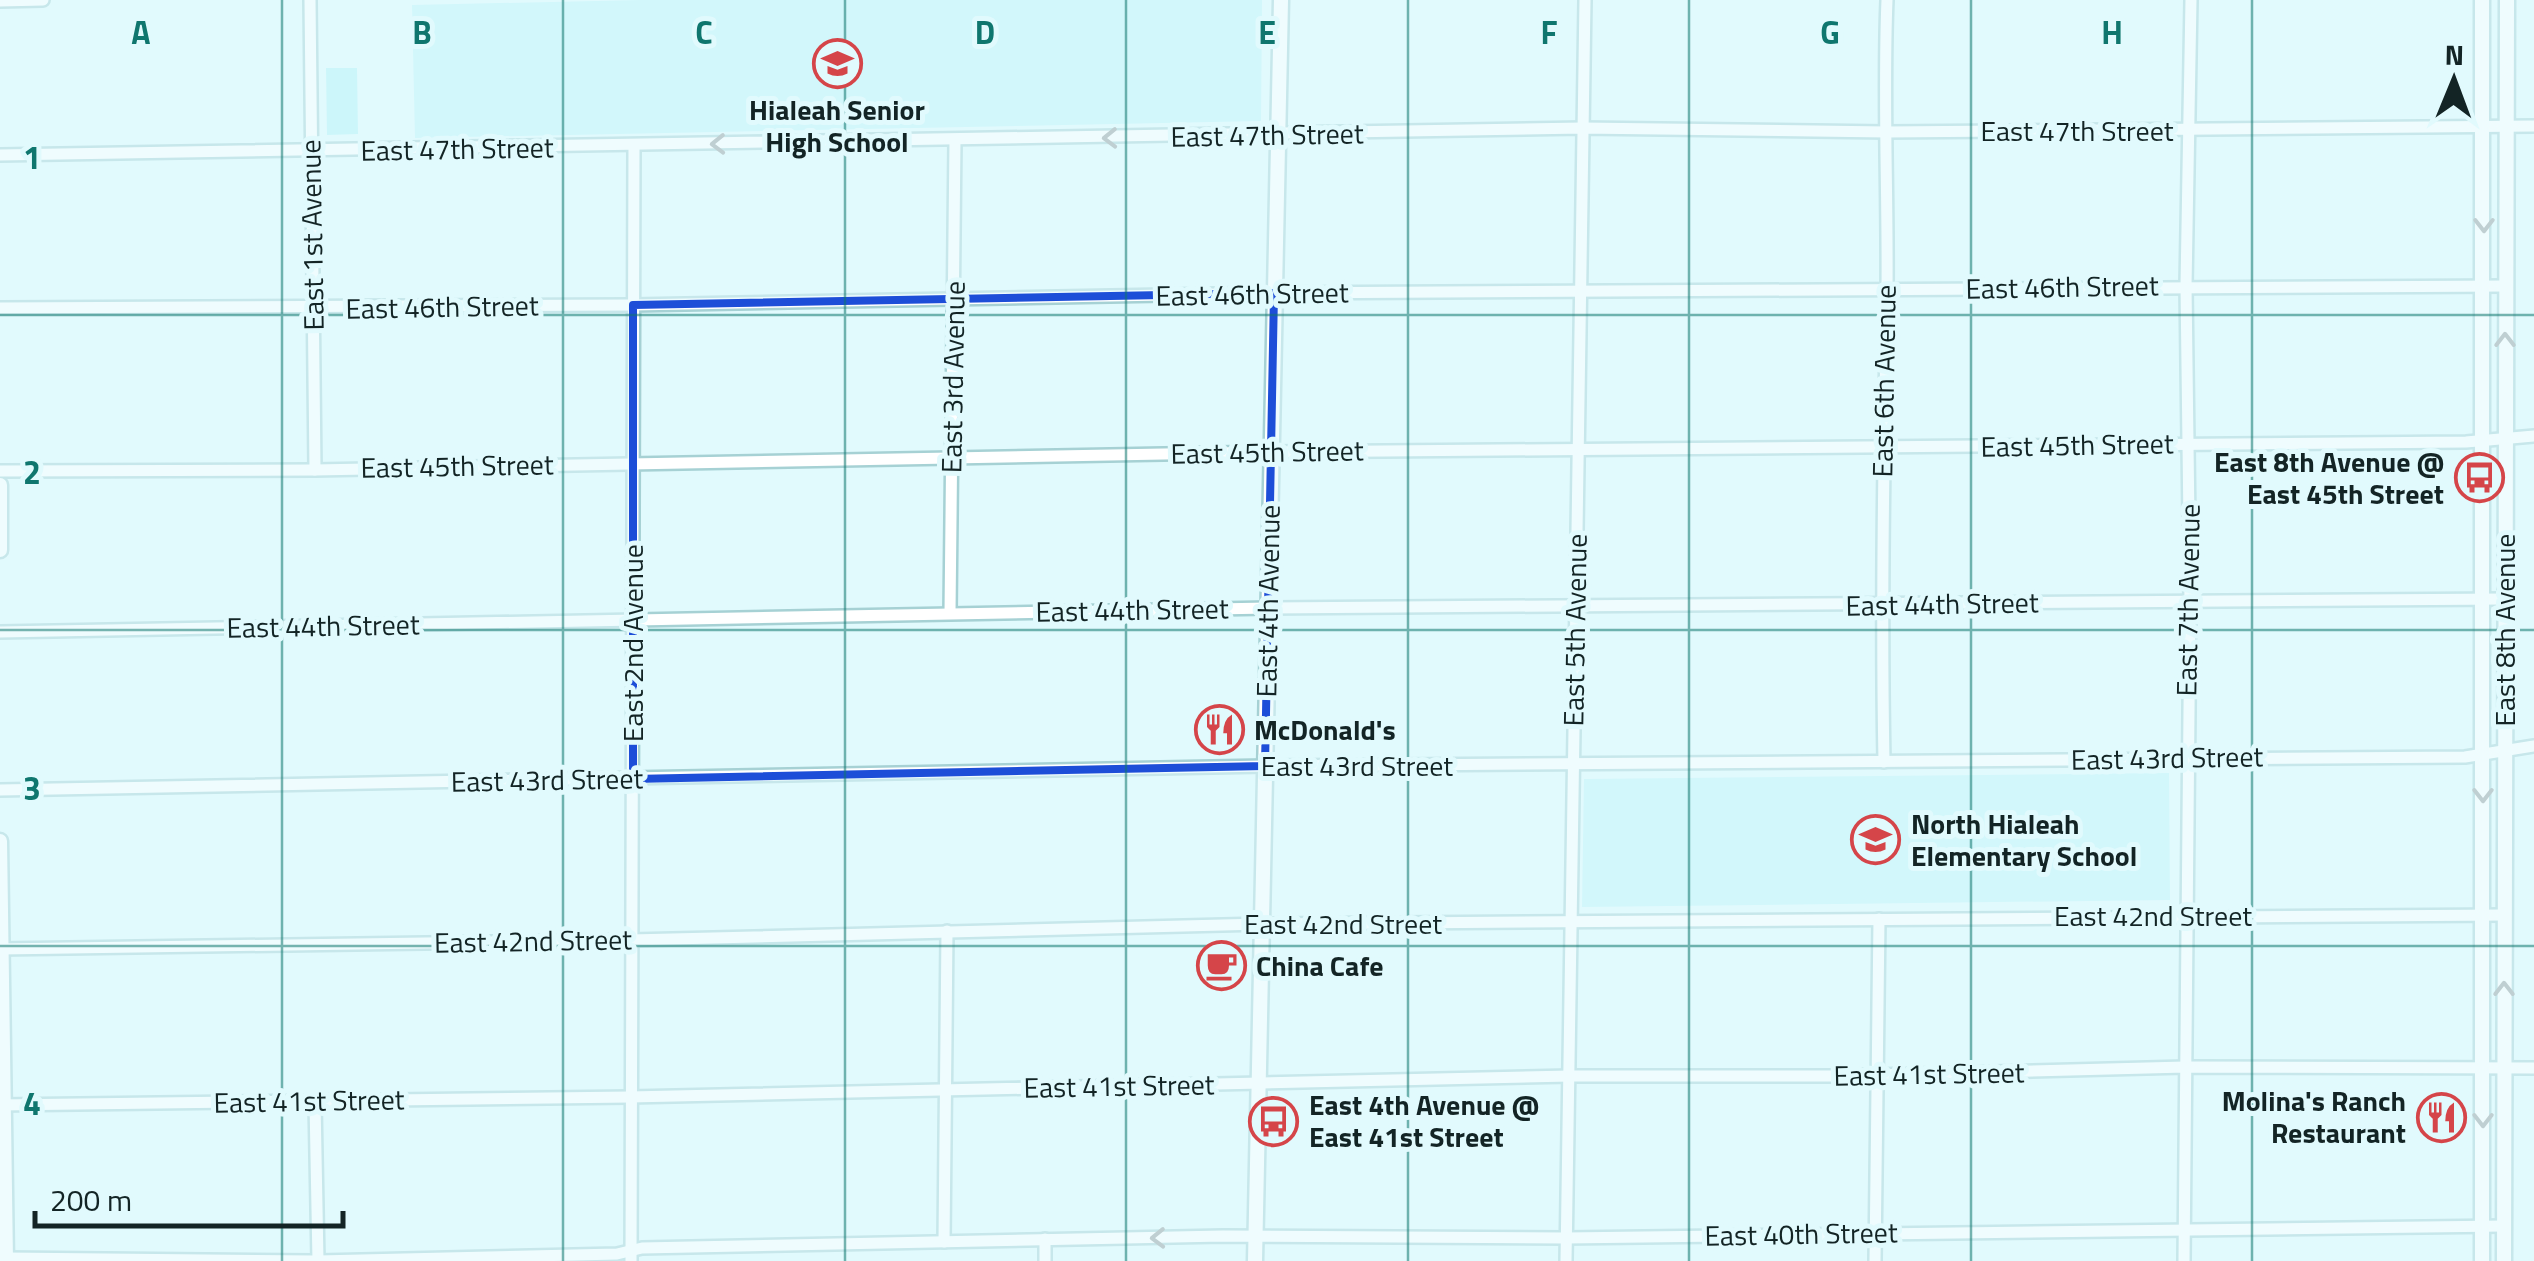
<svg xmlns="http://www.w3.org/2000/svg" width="2534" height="1261" font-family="'Titillium Web',sans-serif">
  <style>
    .built { fill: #bef4f9 }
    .green { fill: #b2f2f7 }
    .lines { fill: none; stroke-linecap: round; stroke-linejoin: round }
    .minor-casing { stroke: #a6d1d4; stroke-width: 16 }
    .major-casing { stroke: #a6d1d4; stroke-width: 19 }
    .minor { stroke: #fff; stroke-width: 11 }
    .major { stroke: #fff; stroke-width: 14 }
    .oneway { stroke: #959c9d }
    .marked { fill: none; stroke: #1d4ed8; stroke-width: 8; stroke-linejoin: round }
    .grid { fill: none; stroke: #0f766e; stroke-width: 2.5; stroke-opacity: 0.55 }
    .labels { text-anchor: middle; stroke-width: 10; stroke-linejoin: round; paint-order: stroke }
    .poi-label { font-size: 28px; font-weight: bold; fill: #132425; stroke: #e1fafd; text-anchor: start }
    .street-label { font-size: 28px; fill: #132425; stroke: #e1fafd }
    .grid-label { font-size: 32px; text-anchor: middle; font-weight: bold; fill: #0f766e; stroke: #e1fafd; stroke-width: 10; stroke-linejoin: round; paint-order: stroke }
  </style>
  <rect width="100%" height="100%" fill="#e1fafd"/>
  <g class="built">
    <polygon points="640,0 1262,0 1261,121 415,138 412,5"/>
    <polygon points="2169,773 2170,900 1582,907 1584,779"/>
  </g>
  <polygon class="green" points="326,68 357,68 358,134 327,135"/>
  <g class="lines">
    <defs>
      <g id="minor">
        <polyline points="310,0 315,470"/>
        <polyline points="0,1 43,0"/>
        <polyline points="0,155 1582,128 1887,132 2534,126"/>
        <polyline points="0,308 633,305 1274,293 2505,286"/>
        <polyline points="0,471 315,470 1271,452 2466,442 2534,436"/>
        <polyline points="950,613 955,140"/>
        <polyline points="0,632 1268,608 2505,599"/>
        <path d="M 1884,762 C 1881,605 1884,447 1887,290 C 1888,193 1883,97 1887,0"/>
        <polyline points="0,790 1265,766 2465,757 2534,746"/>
        <polyline points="0,949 631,940 1262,924 2504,915"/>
        <polyline points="315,1102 318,1261"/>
        <polyline points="0,1105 630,1097 1570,1076 1835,1076 2185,1067 2534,1068"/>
        <polyline points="944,1242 947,931"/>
        <polyline points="6,1258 315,1261"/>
        <polyline points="319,1261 617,1254 642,1248 1223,1236 1566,1238 2503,1226"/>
        <polyline points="631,1261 634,145"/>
        <polyline points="1045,1261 1045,1239"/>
        <polyline points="1566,1261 1585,0"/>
        <polyline points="1875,1261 1879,919"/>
        <polyline points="2184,1261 2190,602 2186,286 2191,0"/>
      </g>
      <g id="major">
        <polyline points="2482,0 2482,1261"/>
        <polyline points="0,485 0,550"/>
        <polyline points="0,841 6,1261"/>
        <polyline points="1255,1261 1281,0"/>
        <polyline points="2504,1261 2507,0"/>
      </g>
    </defs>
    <use href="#minor" class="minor-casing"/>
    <use href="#major" class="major-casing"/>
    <use href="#minor" class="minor"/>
    <use href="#major" class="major"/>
  </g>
  <defs><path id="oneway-chevron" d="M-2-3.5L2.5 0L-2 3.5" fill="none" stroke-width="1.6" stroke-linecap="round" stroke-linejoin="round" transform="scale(2.5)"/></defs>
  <g class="oneway">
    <use href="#oneway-chevron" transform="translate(1110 138) rotate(179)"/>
    <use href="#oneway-chevron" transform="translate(718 144) rotate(179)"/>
    <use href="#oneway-chevron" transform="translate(2484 225) rotate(90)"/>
    <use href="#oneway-chevron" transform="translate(2505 340) rotate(-90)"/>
    <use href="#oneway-chevron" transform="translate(2483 795) rotate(90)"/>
    <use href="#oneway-chevron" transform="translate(2504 989) rotate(-90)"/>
    <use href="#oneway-chevron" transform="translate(2483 1120) rotate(90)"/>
    <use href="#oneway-chevron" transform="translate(1158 1238) rotate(179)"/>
  </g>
  <path d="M0 0H2534V1261H0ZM 1274,293 L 1265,766 L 633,779 L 633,305 Z" fill="#e1fafd" fill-opacity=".55" fill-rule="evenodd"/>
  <path class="marked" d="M 1274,293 L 1265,766 L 633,779 L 633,305 Z"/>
  <path class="grid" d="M 282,0 L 282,1261M 563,0 L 563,1261M 845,0 L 845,1261M 1126,0 L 1126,1261M 1408,0 L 1408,1261M 1689,0 L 1689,1261M 1971,0 L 1971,1261M 2252,0 L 2252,1261M 0,315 L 2534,315M 0,630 L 2534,630M 0,946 L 2534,946"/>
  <defs>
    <symbol id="school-ring" viewBox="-11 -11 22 22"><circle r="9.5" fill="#e1fafd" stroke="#d54549" stroke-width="1.5"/><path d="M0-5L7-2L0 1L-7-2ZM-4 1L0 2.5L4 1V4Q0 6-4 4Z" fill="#d54549"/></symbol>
    <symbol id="bus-ring" viewBox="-11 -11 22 22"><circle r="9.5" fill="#e1fafd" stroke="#d54549" stroke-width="1.5"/><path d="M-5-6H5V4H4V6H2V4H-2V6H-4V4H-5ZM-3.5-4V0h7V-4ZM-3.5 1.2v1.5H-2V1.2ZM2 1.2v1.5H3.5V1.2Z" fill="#d54549"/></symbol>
    <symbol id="restaurant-ring" viewBox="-11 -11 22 22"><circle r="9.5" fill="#e1fafd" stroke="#d54549" stroke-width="1.5"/><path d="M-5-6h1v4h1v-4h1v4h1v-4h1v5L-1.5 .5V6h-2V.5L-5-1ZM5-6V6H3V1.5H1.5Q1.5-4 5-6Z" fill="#d54549"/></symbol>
    <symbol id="cafe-ring" viewBox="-11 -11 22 22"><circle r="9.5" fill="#e1fafd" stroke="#d54549" stroke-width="1.5"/><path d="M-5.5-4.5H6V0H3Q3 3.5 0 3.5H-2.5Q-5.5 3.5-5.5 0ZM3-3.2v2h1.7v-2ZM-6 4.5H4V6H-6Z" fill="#d54549"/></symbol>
  </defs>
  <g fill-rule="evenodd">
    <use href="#school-ring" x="810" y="36" width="55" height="55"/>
    <use href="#bus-ring" x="2452" y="450" width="55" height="55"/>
    <use href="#restaurant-ring" x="1192" y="702" width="55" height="55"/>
    <use href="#school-ring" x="1848" y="812" width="55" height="55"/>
    <use href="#cafe-ring" x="1194" y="938" width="55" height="55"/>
    <use href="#restaurant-ring" x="2414" y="1090" width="55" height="55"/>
    <use href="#bus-ring" x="1246" y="1094" width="55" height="55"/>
  </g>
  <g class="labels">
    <g class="poi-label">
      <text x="837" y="120" text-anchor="middle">Hialeah Senior<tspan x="837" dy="32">High School</tspan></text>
      <text x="2444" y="472" text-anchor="end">East 8th Avenue @<tspan x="2444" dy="32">East 45th Street</tspan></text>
      <text x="1254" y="740">McDonald's</text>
      <text x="1911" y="834">North Hialeah<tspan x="1911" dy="32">Elementary School</tspan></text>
      <text x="1256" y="976">China Cafe</text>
      <text x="2406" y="1111" text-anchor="end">Molina's Ranch<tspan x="2406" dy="32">Restaurant</tspan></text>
      <text x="1309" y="1115">East 4th Avenue @<tspan x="1309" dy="32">East 41st Street</tspan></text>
    </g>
    <g class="street-label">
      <text x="2077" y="141">East 47th Street</text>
      <text transform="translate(1267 135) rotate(-1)" y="10">East 47th Street</text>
      <text transform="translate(457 149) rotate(-1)" y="10">East 47th Street</text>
      <text transform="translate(312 235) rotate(-91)" y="10">East 1st Avenue</text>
      <text transform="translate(2062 287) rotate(-1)" y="10">East 46th Street</text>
      <text transform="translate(1252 294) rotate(-1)" y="10">East 46th Street</text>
      <text transform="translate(442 307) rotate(-1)" y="10">East 46th Street</text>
      <text transform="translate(953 377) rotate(-89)" y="10">East 3rd Avenue</text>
      <text transform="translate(1884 381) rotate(-89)" y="10">East 6th Avenue</text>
      <text transform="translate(2077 445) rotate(-1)" y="10">East 45th Street</text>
      <text transform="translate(1267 452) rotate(-1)" y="10">East 45th Street</text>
      <text transform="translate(457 466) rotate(-1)" y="10">East 45th Street</text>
      <text transform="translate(2188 600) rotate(-89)" y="10">East 7th Avenue</text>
      <text transform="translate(1268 601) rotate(-89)" y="10">East 4th Avenue</text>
      <text transform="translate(1942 604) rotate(-1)" y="10">East 44th Street</text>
      <text transform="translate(1132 610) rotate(-1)" y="10">East 44th Street</text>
      <text transform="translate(323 626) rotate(-1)" y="10">East 44th Street</text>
      <text transform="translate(1575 630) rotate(-89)" y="10">East 5th Avenue</text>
      <text transform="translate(2505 630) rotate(-90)" y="10">East 8th Avenue</text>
      <text transform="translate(633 643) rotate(-90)" y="10">East 2nd Avenue</text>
      <text transform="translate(2167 758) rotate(-1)" y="10">East 43rd Street</text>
      <text x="1357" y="776">East 43rd Street</text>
      <text transform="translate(547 780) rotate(-1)" y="10">East 43rd Street</text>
      <text x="2153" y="926">East 42nd Street</text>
      <text x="1343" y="934">East 42nd Street</text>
      <text transform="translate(533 941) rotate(-1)" y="10">East 42nd Street</text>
      <text transform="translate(1929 1074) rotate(-1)" y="10">East 41st Street</text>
      <text transform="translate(1119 1086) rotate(-1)" y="10">East 41st Street</text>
      <text transform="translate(309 1101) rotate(-1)" y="10">East 41st Street</text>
      <text transform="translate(1801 1234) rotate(-1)" y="10">East 40th Street</text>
    </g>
  </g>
  <g class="grid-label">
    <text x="141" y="44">A</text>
    <text x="422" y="44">B</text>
    <text x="704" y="44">C</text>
    <text x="985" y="44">D</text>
    <text x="1267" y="44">E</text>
    <text x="1549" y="44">F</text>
    <text x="1830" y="44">G</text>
    <text x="2112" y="44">H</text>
    <text x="32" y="169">1</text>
    <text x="32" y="484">2</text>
    <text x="32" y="800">3</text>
    <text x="32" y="1115">4</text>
  </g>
  <g transform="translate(2454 80) rotate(1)" stroke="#e1fafd" stroke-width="8" paint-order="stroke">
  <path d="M0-8L18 38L0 25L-18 38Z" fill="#132425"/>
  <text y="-15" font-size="28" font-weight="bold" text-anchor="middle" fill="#132425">N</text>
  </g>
  <path d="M35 1211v15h308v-15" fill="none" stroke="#132425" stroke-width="5"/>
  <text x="50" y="1211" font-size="30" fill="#132425" stroke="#e1fafd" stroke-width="8" paint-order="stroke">200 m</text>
</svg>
